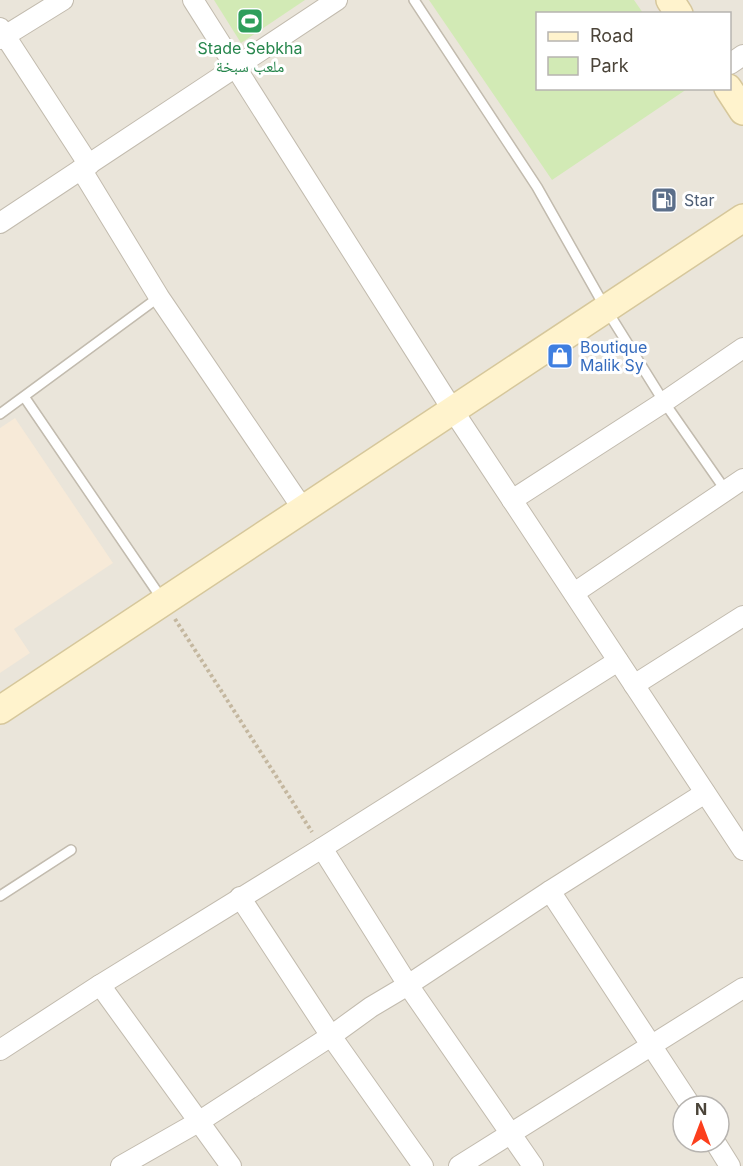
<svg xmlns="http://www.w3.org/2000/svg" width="743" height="1166" font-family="Inter,'Noto Naskh Arabic',sans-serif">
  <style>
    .residential { fill: #eae5da; fill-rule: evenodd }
    .commercial { fill: #f7ead8 }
    .green { fill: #d2eab5 }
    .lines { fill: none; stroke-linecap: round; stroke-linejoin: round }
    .lane-casing { stroke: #c2bbae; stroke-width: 12 }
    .street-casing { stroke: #c2bbae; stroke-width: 22 }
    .secondary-casing { stroke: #d6c79b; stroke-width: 30 }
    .path { stroke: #c4b79f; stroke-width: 4; stroke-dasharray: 3 3; stroke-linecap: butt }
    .lane { stroke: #fff; stroke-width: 9 }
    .street { stroke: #fff; stroke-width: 20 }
    .secondary { stroke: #fff3cd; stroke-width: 27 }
    .labels { text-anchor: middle; stroke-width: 6; stroke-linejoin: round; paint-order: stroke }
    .leisure-label { font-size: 16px; fill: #27864d; stroke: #fff }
    .service-label { font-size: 16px; fill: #4e5e75; stroke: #fff; text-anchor: start }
    .shop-label { font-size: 16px; fill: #366cbe; stroke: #fff; text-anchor: start }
  </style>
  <rect width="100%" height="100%" fill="#f6f3ec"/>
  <path class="residential" d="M 0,0 L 743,0 L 743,1166 L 0,1166 ZM 538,14 L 730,14 L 730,88 L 538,88 ZM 683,1106 L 719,1106 L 719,1142 L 683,1142 Z"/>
  <polygon class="commercial" points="15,418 113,563 14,629 30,653 0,673 0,428"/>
  <g class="green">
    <polygon points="214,0 305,0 241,43"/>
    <polygon points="429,0 634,0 643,13 538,14 538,88 687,89 552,180"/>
  </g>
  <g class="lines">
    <defs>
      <g id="lane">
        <polyline points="414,0 537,187 606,309 664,402 726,491"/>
        <polyline points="25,398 162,599"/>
        <polyline points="0,414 159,297"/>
        <polyline points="0,896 71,850"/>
      </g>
      <g id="street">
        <polyline points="193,0 452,409 743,850"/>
        <polyline points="0,28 89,165"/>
        <polyline points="0,39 63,0"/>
        <polyline points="730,64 743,55"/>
        <polyline points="81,169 159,297 303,509"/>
        <polyline points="0,223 337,0"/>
        <polyline points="512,500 664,402 743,348"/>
        <polyline points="574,593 743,479"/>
        <polyline points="634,685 743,616"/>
        <polyline points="322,848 408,985 533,1166"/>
        <polyline points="550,891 691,1106"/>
        <polyline points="240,897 331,1036 423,1166"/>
        <polyline points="100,985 231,1166"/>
        <polyline points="0,1050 100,985 322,848 618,661"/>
        <polyline points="715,1142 730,1166"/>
        <polyline points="121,1166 200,1121 331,1036 371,1007 408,985 550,891 705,793"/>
        <polyline points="459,1166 743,988"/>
      </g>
      <g id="secondary">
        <polyline points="670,0 679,14"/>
        <polyline points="728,88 743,111"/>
        <polyline points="0,710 743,218"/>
      </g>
    </defs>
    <use href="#lane" class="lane-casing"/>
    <use href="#street" class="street-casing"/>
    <use href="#secondary" class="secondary-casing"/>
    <polyline class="path" points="175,619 312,832"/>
    <use href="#lane" class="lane"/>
    <use href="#street" class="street"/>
    <use href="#secondary" class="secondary"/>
  </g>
  <defs>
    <symbol id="stadium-square" viewBox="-11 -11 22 22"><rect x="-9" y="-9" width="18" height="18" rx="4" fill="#2e9e5b" stroke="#fff"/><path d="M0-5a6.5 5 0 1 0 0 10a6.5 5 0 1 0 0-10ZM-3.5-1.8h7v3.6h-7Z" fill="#fff"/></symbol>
    <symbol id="fuel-square" viewBox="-11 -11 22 22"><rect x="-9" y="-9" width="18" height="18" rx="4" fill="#5c6f8a" stroke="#fff"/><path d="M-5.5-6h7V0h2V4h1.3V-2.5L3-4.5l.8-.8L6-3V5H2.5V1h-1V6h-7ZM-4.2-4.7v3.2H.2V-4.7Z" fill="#fff"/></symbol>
    <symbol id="shop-square" viewBox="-11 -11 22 22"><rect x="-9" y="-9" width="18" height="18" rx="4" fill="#3f7fe0" stroke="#fff"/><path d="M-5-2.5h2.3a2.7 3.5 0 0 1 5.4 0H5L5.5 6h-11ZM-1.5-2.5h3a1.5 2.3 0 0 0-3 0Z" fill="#fff"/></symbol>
  </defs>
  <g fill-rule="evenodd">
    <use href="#stadium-square" x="235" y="6" width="30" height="30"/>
    <use href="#fuel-square" x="649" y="185" width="30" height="30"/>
    <use href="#shop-square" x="545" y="341" width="30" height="30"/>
  </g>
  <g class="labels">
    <g class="leisure-label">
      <text x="250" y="54">Stade Sebkha<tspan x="250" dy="18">ملعب سبخة</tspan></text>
    </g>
    <g class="service-label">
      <text x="684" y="206">Star</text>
    </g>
    <g class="shop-label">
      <text x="580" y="353">Boutique<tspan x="580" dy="18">Malik Sy</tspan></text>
    </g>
  </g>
  <rect x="536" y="12" width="195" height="78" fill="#ffffff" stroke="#b7b4b0" stroke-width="1.5"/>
  <rect x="548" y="32" width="30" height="9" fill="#fff3cd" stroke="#b7b4b0" stroke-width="1.5"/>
  <text x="590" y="42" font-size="18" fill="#4b4439">Road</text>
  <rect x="548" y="57" width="30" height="18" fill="#d2eab5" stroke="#b7b4b0" stroke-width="1.5"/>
  <text x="590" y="72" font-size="18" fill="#4b4439">Park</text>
  <g transform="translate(701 1124)"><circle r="28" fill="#ffffff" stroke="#b7b4b0" stroke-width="1.5"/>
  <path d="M0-4.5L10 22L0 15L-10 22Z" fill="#fc3f1d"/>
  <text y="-9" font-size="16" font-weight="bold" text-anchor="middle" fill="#4b4439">N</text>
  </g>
</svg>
